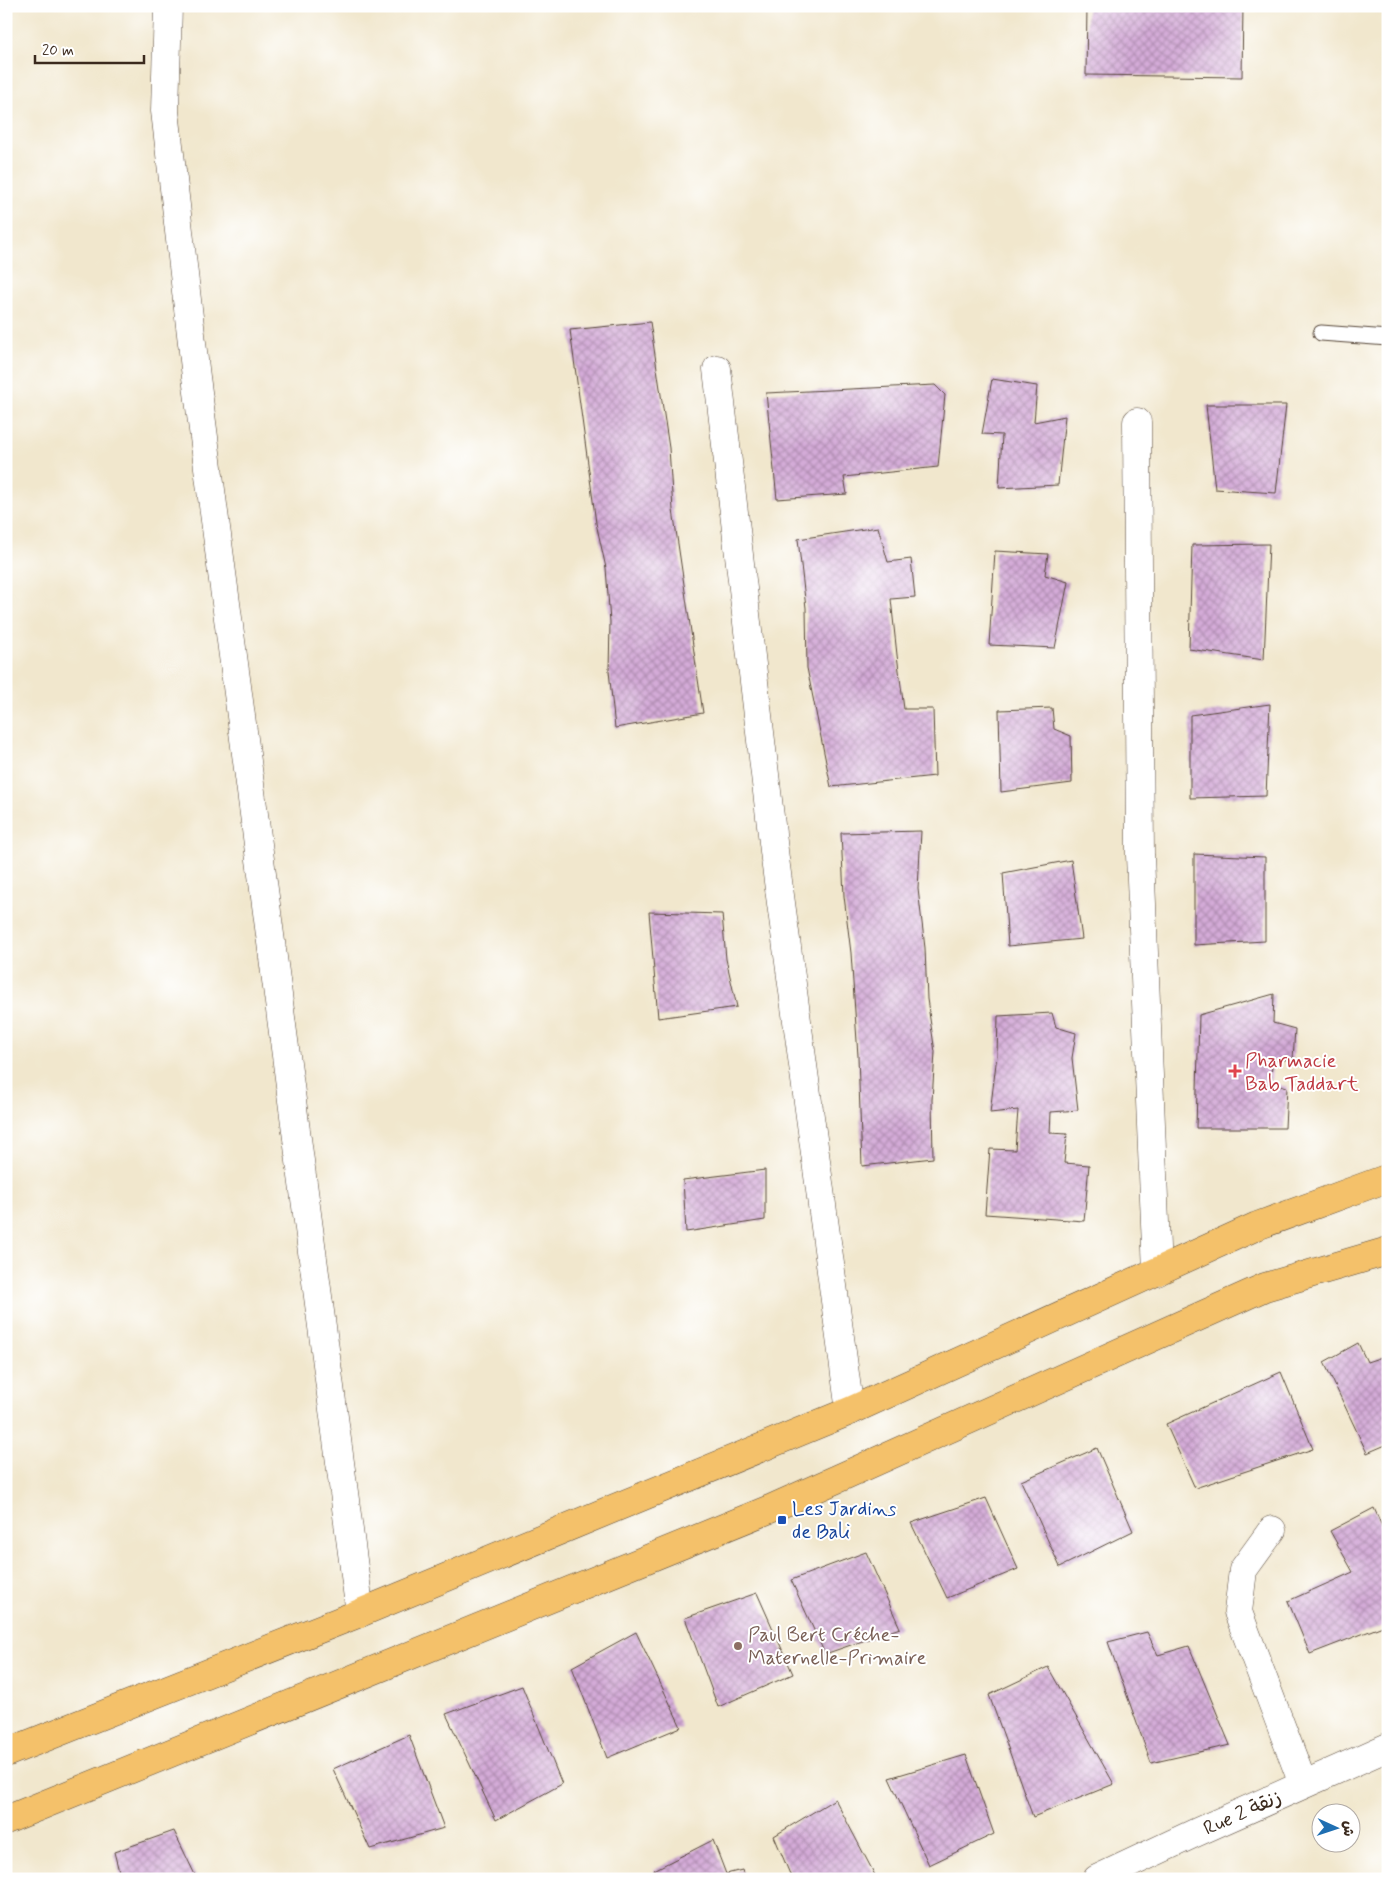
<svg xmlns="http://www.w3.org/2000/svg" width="1394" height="1885" font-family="Mynerve,'Playpen Sans Arabic',sans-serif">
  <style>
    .building { fill: url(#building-cross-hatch) }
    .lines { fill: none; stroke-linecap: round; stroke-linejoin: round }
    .lane-casing { stroke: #564638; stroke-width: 17 }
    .street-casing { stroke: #564638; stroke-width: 29 }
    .primary-casing { stroke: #564638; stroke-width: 29 }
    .lane { stroke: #fff; stroke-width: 15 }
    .street { stroke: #fff; stroke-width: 28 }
    .primary { stroke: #f4c16a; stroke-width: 28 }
    .health-dot { fill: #e0444e; stroke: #fff; stroke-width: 2 }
    .transit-dot { fill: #1a4fb4; stroke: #fff; stroke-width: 2 }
    .education-dot { fill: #8d6e63; stroke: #fff; stroke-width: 2 }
    .labels { text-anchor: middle; stroke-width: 4; stroke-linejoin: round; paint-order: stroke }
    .health-label { font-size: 20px; fill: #be3a42; stroke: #fff; text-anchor: start }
    .transit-label { font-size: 20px; fill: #164399; stroke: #fff; text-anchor: start }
    .education-label { font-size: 20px; fill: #785e54; stroke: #fff; text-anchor: start }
    .street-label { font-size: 20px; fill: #3b2a1e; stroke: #fff }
  </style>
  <defs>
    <pattern id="building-cross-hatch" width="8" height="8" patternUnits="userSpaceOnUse" patternTransform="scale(1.25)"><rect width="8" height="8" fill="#d4abd8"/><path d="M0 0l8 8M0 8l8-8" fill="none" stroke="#ad8baf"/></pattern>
  </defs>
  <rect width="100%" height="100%" fill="#fff"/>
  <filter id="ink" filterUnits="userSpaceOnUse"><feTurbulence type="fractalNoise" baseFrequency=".02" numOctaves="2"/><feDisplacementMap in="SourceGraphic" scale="10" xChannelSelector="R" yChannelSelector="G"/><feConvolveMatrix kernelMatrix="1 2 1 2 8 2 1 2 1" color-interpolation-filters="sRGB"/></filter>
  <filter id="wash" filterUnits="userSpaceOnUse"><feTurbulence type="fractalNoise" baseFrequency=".0096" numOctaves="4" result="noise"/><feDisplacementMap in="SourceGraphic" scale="20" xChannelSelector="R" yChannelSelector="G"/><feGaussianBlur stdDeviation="1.12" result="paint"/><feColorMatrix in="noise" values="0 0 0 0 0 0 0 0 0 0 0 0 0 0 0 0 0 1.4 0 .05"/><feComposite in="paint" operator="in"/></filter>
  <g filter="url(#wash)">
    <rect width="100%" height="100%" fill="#f1e7cd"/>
    <g id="blocks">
      <g class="building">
        <polygon points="1087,6 1243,6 1242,77 1086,75"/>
        <polygon points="650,322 669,448 673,510 703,713 615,728 609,671 610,622 606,568 596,523 570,330"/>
        <polygon points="992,379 1037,386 1034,422 1065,416 1058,485 999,488 1002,435 982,434"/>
        <polygon points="935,385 945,395 938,467 844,477 847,494 777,499 766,393"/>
        <polygon points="1206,405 1286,405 1276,493 1215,489"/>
        <polygon points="878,527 888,562 911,559 915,597 891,599 897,655 904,709 933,709 935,776 831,787 807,668 806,608 798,539"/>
        <polygon points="1269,544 1264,660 1189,649 1192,545"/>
        <polygon points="995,551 1048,554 1045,575 1068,582 1055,648 989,645"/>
        <polygon points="1270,704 1266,796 1190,798 1190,715"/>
        <polygon points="1052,708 1054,729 1071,736 1072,783 1001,792 999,710"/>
        <polygon points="921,831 918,889 925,948 927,999 935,1052 932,1100 933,1158 862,1166 858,1056 851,953 844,896 841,833"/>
        <polygon points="1194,854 1265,857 1265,941 1194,945"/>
        <polygon points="1071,860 1082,939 1008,946 1003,873"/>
        <polygon points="649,912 722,914 726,959 737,1007 658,1018"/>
        <polygon points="1274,994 1273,1023 1295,1029 1293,1059 1272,1061 1271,1082 1287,1087 1285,1128 1196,1128 1199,1015"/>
        <polygon points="1052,1013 1056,1027 1076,1033 1072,1058 1078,1110 1051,1112 1050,1133 1067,1134 1064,1163 1089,1165 1084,1221 985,1214 990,1149 1015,1150 1018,1110 990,1113 997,1055 998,1016"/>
        <polygon points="765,1170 765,1220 686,1232 683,1180"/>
        <polygon points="1358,1343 1367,1362 1388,1355 1388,1444 1367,1453 1324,1362"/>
        <polygon points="1281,1372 1313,1449 1195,1488 1166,1424"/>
        <polygon points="1097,1448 1133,1531 1060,1567 1021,1481"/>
        <polygon points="986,1498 1018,1569 947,1598 911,1523"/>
        <polygon points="1374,1508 1388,1540 1388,1624 1310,1654 1288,1601 1353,1572 1330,1531"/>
        <polygon points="866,1552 900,1628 825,1654 791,1580"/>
        <polygon points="757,1593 793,1674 718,1707 685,1618"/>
        <polygon points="636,1632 681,1727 607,1758 572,1667"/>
        <polygon points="1147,1632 1158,1655 1189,1646 1230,1745 1151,1763 1108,1642"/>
        <polygon points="1048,1667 1114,1784 1033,1817 989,1695"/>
        <polygon points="522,1686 562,1784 496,1820 446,1714"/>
        <polygon points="409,1735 444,1828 370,1849 333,1769"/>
        <polygon points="966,1755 994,1834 929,1865 889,1778"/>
        <polygon points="835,1799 877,1879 792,1879 774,1836"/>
        <polygon points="174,1831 197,1879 121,1879 114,1852"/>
        <polygon points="713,1840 726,1874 742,1870 745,1879 658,1879 654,1870"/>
      </g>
    </g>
  </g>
  <g filter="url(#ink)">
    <use href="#blocks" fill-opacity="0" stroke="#564638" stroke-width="1"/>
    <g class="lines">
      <defs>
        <polyline id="lane" points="1321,333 1388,338"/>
        <g id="street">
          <polyline points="168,6 165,111 196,377 360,1613"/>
          <polyline points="717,369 775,859 850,1411"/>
          <polyline points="1137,422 1140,855 1157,1272"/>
          <polyline points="1272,1530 1243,1570 1238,1612 1303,1784"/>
          <polyline points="1097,1879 1195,1833 1388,1747"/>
        </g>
        <g id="primary">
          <polyline points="6,1753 360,1613 850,1411 1257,1226 1388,1178"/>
          <polyline points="6,1820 770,1509 1265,1287 1388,1251"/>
        </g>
      </defs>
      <use href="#lane" class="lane-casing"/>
      <use href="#street" class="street-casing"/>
      <use href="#primary" class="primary-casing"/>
      <use href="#lane" class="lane"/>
      <use href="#street" class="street"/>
      <use href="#primary" class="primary"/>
    </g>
  </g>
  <path class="health-dot" d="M1232.5 1063.5h5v5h5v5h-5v5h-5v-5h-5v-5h5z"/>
  <rect class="transit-dot" x="777" y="1515" width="10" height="10" rx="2.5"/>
  <circle class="education-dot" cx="738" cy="1646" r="5"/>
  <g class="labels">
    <g class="health-label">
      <text x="1245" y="1067">Pharmacie<tspan x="1245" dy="23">Bab Taddart</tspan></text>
    </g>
    <g class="transit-label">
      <text x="792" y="1515">Les Jardins<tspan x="792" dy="23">de Bali</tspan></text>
    </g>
    <g class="education-label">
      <text x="748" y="1641">Paul Bert Créche-<tspan x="748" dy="23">Maternelle-Primaire</tspan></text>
    </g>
    <g class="street-label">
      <text transform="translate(1242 1812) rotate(-24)" y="7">Rue 2 زنقة</text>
    </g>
  </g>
  <rect width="1394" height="1885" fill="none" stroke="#fff" stroke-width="25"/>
  <g transform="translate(1336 1828) rotate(93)"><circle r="24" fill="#ffffff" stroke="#b1aaa5"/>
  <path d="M0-4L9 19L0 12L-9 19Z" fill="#1f6fb2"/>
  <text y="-8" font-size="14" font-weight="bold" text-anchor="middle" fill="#3b2a1e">ش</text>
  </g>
  <path d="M35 55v8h109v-8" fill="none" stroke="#3b2a1e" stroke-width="2.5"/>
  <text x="42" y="55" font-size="15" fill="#3b2a1e" stroke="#ffffff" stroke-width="4" paint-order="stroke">20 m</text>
</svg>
